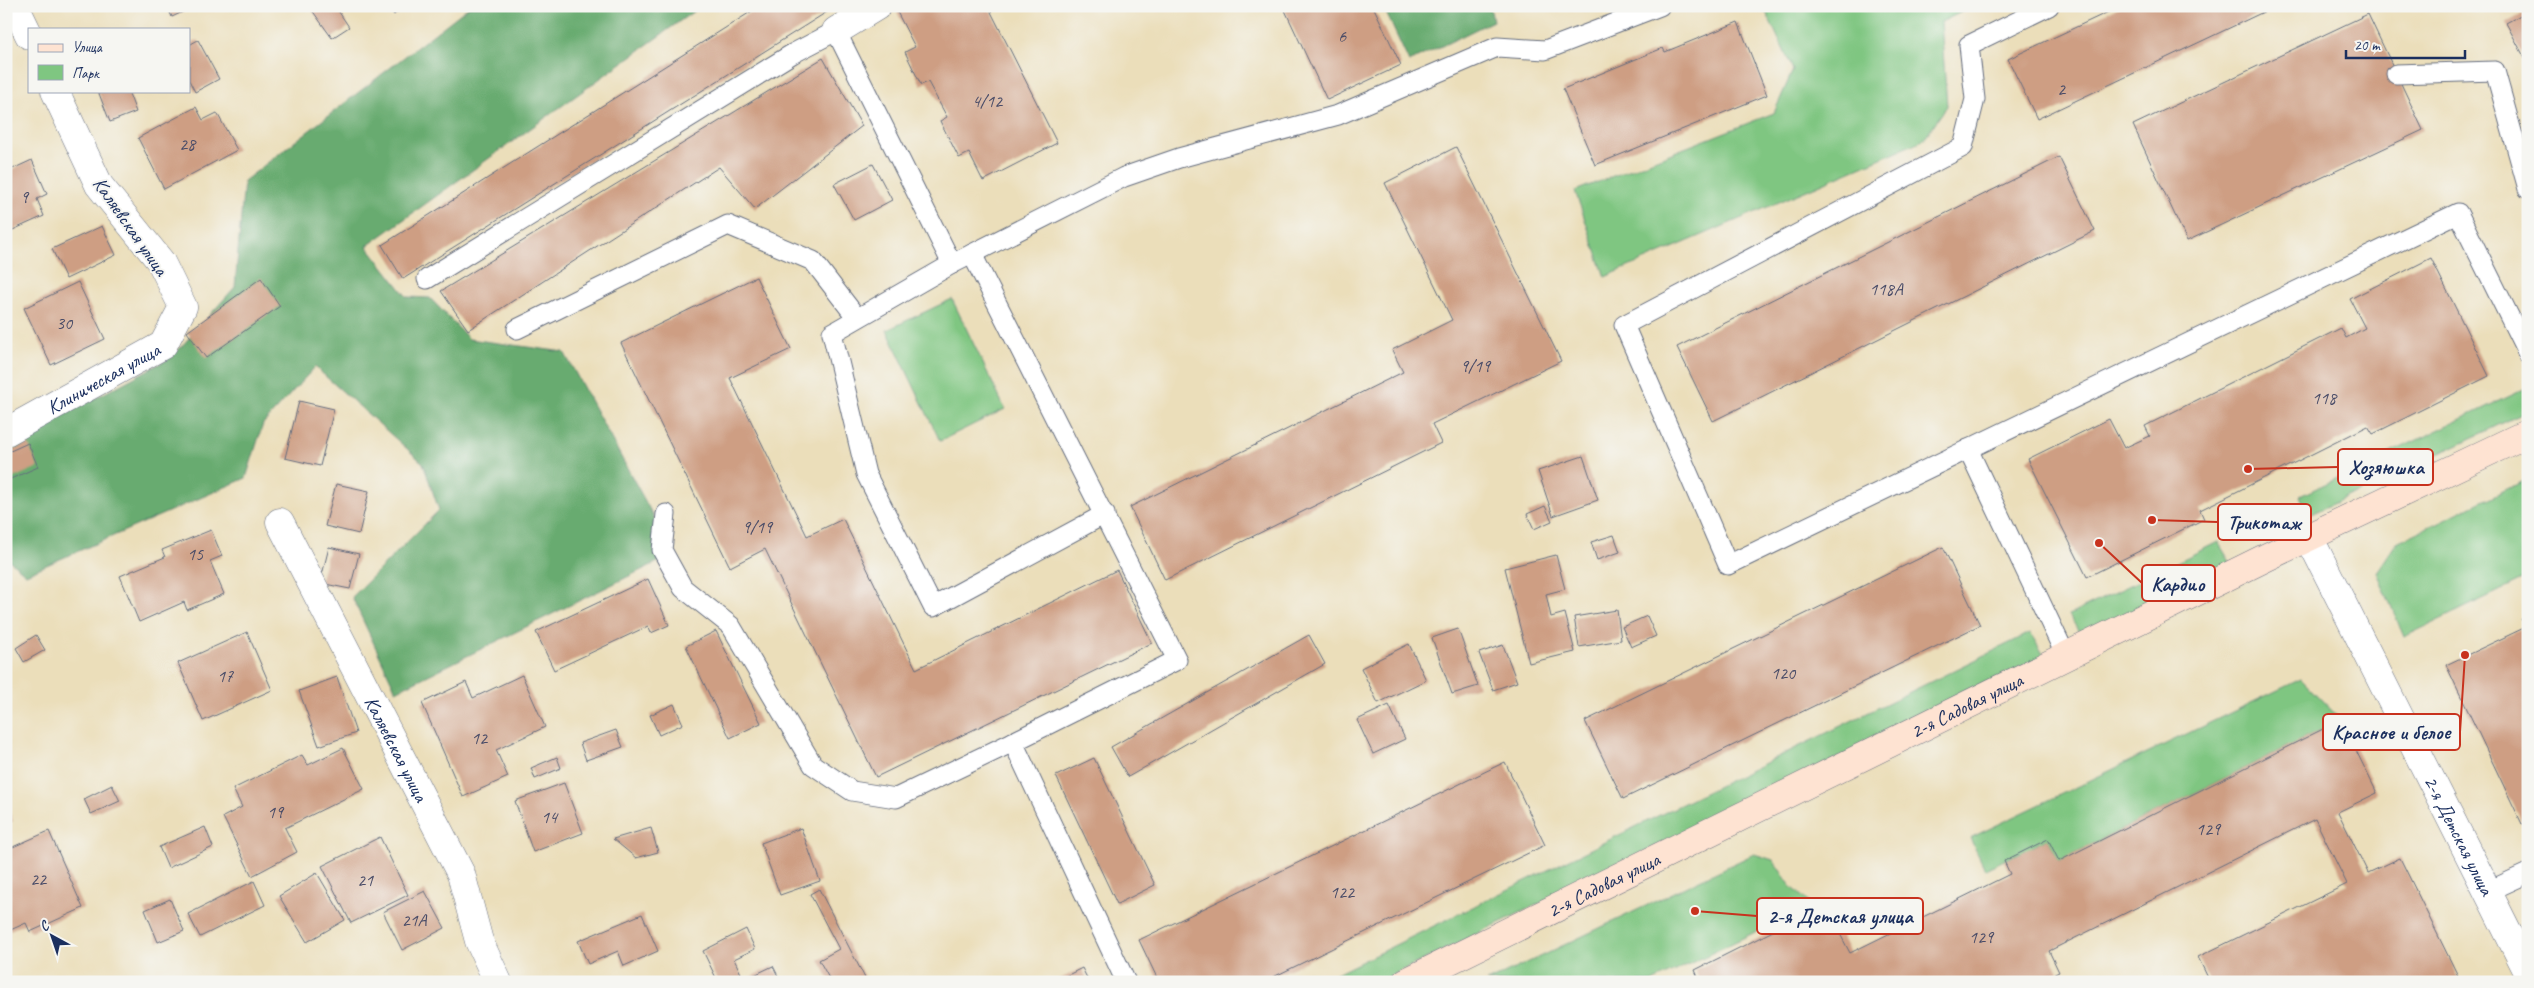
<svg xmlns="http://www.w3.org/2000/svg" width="2534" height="988" font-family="Caveat,sans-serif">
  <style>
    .green { fill: #7fc681; stroke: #4d7a70 }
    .forest { fill: #67ab6f; stroke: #416d66 }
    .building { fill: #ce9e83 }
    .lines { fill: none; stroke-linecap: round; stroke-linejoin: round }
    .lane-casing { stroke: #646c7e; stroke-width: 21 }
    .street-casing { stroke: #646c7e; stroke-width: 29 }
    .secondary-casing { stroke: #646c7e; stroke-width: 29 }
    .lane { stroke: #fff; stroke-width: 19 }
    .street { stroke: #fff; stroke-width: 28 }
    .secondary { stroke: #fee3d2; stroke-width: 28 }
    .labels { text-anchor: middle; stroke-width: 4; stroke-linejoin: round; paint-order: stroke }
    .number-label { font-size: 18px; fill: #484b67 }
    .street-label { font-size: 20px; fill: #1b2f5e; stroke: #f6f6f2 }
    .leader { fill: none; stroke: #c8321e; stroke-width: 2 }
    .callout-dot { fill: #c8321e; stroke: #f6f6f2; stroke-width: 2 }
    .callout { fill: #f6f6f2; stroke: #c8321e; stroke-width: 2 }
    .callout-label { font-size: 21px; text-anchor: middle; font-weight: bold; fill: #1b2f5e }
  </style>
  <rect width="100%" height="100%" fill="#f6f6f2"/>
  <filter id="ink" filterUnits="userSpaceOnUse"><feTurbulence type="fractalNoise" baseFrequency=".02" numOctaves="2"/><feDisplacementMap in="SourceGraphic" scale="10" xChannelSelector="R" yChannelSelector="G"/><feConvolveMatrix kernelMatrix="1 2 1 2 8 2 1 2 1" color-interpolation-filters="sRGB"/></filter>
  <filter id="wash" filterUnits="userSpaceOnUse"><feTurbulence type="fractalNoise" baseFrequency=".0096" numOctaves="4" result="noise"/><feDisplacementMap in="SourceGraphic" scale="20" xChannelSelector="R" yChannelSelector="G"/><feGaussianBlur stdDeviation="1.12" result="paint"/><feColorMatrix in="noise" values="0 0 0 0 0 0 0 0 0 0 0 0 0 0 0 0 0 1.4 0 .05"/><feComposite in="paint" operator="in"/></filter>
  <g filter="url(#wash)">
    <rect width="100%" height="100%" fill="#ebdeba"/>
    <g class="green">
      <polygon points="1768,6 1974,6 1941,22 1947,106 1923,140 1605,277 1575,191 1774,113 1793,70 1766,12"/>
      <polygon points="952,299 1005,409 940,441 887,330"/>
      <polygon points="2528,387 2528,411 2309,515 2300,496"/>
      <polygon points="2528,479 2528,577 2404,637 2377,572 2397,542"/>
      <polygon points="2218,542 2232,565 2082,637 2069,615"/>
      <polygon points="2030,633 2045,657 1378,982 1320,982"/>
      <polygon points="2301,679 2341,720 2059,861 2048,839 1985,869 1970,838"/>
      <polygon points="1754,854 1773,860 1790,885 1811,905 1652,982 1487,982"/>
    </g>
    <g class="forest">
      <polygon points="470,6 701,6 367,246 407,297 430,298 469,339 564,352 674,554 396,691 352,597 439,510 423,463 315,367 263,424 246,478 26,574 10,561 6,561 6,446 172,357 235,287 244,181"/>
      <polygon points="1383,6 1490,6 1493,21 1409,62"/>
    </g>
    <g id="blocks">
      <g class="building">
        <polygon points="167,6 195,6 172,17"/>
        <polygon points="309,6 335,6 349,27 332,38"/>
        <polygon points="387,6 404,6 394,15"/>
        <polygon points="760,6 828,6 830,10 403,279 382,245"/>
        <polygon points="909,6 988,6 1057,143 983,181 969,153 959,158 940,121 947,117 928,82 921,85 905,52 915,47 897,12"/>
        <polygon points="1283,6 1373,6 1401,65 1327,100"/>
        <polygon points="2121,6 2276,6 2037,119 2008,59"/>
        <polygon points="2528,11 2528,64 2506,23"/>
        <polygon points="2368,14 2423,130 2187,241 2133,125"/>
        <polygon points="1738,22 1767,95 1595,165 1563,89 1663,48 1665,52"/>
        <polygon points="198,40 219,79 195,92 189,80 189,45"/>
        <polygon points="823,58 862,126 755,209 719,167 468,330 441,291"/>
        <polygon points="98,91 128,91 136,112 110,122"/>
        <polygon points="196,107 203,120 217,113 237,150 164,189 138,138"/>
        <polygon points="1456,147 1561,361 1432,424 1441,443 1165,580 1130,507 1403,372 1392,350 1452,320 1385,183"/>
        <polygon points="2059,157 2095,231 1713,421 1677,347"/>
        <polygon points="32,160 47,194 37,199 44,216 6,233 6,172"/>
        <polygon points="873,164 892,200 854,220 834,184"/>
        <polygon points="102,226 116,255 66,279 52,249"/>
        <polygon points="2431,258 2489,376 2373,434 2368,426 2200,510 2204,519 2087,577 2028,459 2109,419 2124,448 2150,436 2145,426 2341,328 2346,338 2365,328 2350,299"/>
        <polygon points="756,277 791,349 730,378 807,536 843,519 916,669 1117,570 1152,643 876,777 765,549 730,567 621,343"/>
        <polygon points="261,278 280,306 206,358 187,332"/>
        <polygon points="78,282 105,339 51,365 24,308"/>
        <polygon points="299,401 334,409 320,466 285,458"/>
        <polygon points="28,443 38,467 6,481 6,453"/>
        <polygon points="1583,456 1598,500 1553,516 1538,471"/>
        <polygon points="336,484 369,491 359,534 325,526"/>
        <polygon points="1545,506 1552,521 1534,529 1527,514"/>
        <polygon points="211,530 222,556 210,561 224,594 187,610 184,602 139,622 120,576 165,557 162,550"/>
        <polygon points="1614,535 1620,552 1597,560 1591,542"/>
        <polygon points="329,547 359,554 350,589 320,583"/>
        <polygon points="1943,547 1980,625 1623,799 1585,721"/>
        <polygon points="1556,555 1565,589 1546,594 1551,617 1565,613 1575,652 1529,663 1505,568"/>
        <polygon points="648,579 669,625 651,633 648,626 554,670 536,632"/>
        <polygon points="1617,610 1621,640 1579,647 1574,617"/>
        <polygon points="1647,616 1656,636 1631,647 1622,627"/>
        <polygon points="2528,616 2528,822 2522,824 2446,665 2526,627 2521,619"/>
        <polygon points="1458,629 1478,686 1452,694 1432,638"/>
        <polygon points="716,631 761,723 730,738 686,646"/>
        <polygon points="247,632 272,690 203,721 178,663"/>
        <polygon points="36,635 45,650 24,662 16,648"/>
        <polygon points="1309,635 1325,664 1128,777 1111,747"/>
        <polygon points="1409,644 1426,680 1378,703 1361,668"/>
        <polygon points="1503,645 1517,682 1493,690 1479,653"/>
        <polygon points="522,675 545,727 496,750 508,777 463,797 422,703 466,682 473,698"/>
        <polygon points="337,677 356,733 319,746 299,691"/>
        <polygon points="674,704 683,724 659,735 650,715"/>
        <polygon points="1389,705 1405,739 1373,754 1357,720"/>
        <polygon points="2341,720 2377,793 2338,812 2368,873 2400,858 2461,982 2210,982 2198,957 2347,884 2315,819 2049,951 2059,972 2038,982 1700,982 1695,970 1825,905 1850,953 2010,874 2004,861 2048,839 2059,861"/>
        <polygon points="616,730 623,747 586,760 580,743"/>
        <polygon points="343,748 364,789 285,828 297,852 252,876 223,817 242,807 233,789 302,755 308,765"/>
        <polygon points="557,757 561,768 535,779 531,768"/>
        <polygon points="1094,758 1155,885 1117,904 1056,776"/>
        <polygon points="1505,762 1545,845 1263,982 1159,982 1139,940"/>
        <polygon points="564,783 583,833 533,852 515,801"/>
        <polygon points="112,785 120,801 91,814 84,799"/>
        <polygon points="6,805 13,821 6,824"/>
        <polygon points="205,827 213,847 168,868 159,847"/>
        <polygon points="651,828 658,852 636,858 613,839"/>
        <polygon points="801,828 820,881 780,895 761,843"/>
        <polygon points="49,831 83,908 30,932 26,923 6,932 6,850"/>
        <polygon points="380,837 408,895 351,923 322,866"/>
        <polygon points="317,873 345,920 307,942 279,896"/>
        <polygon points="254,881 265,905 200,937 188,914"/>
        <polygon points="819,889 867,982 831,982 819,960 839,949 810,894"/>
        <polygon points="425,891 445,928 402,950 383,912"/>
        <polygon points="170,899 184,931 158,942 145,910"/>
        <polygon points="642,914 658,951 624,966 618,951 588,964 578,941"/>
        <polygon points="746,929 755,949 734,959 744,980 773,966 781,982 718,982 703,951"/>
        <polygon points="1082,968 1089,982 1054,982"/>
      </g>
    </g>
  </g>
  <g filter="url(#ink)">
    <use href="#blocks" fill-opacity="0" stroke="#646c7e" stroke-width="1"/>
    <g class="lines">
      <defs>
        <g id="lane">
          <polyline points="2049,6 1969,45 1975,99 1963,147 1624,325 1728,565 2458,213 2528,354"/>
          <polyline points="2396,74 2495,71 2528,189"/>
          <polyline points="972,254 1177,660 1013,742 1126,982"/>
          <polyline points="427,279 792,54 836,31 952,264"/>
          <polyline points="517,329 728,225 813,261 857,318"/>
          <polyline points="1968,449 2066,656"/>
          <polyline points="666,514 662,550 683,588 731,626 813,765 852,791 896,798 1013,742"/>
          <polyline points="1105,514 933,607 866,474 832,333 952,264 1124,177 1179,158 1338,115 1497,47 1545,50 1660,6"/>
          <polyline points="2489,891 2528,873"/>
        </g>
        <g id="street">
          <polyline points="15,6 29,35"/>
          <polyline points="836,31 877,6"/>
          <path id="s1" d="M 6,432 L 163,345 L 183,307 L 161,262 L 99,185 L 55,91"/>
          <path id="s2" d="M 280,522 L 461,874 L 479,941 L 498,982"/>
          <path id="s3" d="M 2309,537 L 2528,972"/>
        </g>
        <g id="secondary">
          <path id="s4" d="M 1406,982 L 2269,556 L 2528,433"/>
        </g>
      </defs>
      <use href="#lane" class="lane-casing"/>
      <use href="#street" class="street-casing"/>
      <use href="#secondary" class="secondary-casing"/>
      <use href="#lane" class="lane"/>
      <use href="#street" class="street"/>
      <use href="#secondary" class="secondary"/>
    </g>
  </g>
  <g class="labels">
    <g class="number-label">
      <text x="1342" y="42">6</text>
      <text x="2061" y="95">2</text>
      <text x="987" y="107">4/12</text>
      <text x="187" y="150">28</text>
      <text x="24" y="203">9</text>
      <text x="1886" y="295">118А</text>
      <text x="64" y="329">30</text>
      <text x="1475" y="372">9/19</text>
      <text x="2324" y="404">118</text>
      <text x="757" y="533">9/19</text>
      <text x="195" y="560">15</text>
      <text x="1783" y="679">120</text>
      <text x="225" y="682">17</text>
      <text x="479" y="744">12</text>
      <text x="275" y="818">19</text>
      <text x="549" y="823">14</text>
      <text x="2208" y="835">129</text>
      <text x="38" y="885">22</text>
      <text x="365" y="886">21</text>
      <text x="1342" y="898">122</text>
      <text x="414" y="926">21А</text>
      <text x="1981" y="943">129</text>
    </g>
    <g class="street-label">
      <text transform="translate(131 226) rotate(55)" y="7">Каляевская улица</text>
      <text dy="7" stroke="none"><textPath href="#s1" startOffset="111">Клиническая улица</textPath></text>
      <text dy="7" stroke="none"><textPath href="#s4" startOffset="625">2-я Садовая улица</textPath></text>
      <text dy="7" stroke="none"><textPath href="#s2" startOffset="255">Каляевская улица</textPath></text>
      <text dy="7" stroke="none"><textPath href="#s3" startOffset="334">2-я Детская улица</textPath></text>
      <text dy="7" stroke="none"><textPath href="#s4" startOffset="220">2-я Садовая улица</textPath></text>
    </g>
  </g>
  <path class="leader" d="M2248 469L2338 467M2152 520L2218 522M2099 543L2142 583M2465 655L2460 732M1695 911L1757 916"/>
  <g class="callout-dot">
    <circle cx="2248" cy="469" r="5"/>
    <circle cx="2152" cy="520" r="5"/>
    <circle cx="2099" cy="543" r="5"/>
    <circle cx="2465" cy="655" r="5"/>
    <circle cx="1695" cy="911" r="5"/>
  </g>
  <g class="callout">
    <rect x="2338" y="449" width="95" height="36" rx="5"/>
    <rect x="2218" y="504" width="93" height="36" rx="5"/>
    <rect x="2142" y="565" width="73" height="36" rx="5"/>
    <rect x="2323" y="714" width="137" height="36" rx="5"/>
    <rect x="1757" y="898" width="166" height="36" rx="5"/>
  </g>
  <g class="callout-label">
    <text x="2386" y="474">Хозяюшка</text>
    <text x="2264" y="529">Трикотаж</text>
    <text x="2178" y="591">Кардио</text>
    <text x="2391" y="739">Красное и белое</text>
    <text x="1840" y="923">2-я Детская улица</text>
  </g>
  <rect width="2534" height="988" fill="none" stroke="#f6f6f2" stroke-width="25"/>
  <rect x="28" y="28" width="162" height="65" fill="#f6f6f2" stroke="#9ea6b7"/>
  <rect x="38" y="44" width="25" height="8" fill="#fee3d2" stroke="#9ea6b7"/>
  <text x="72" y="52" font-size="15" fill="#1b2f5e">Улица</text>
  <rect x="38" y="65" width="25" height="15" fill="#7fc681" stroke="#9ea6b7"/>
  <text x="72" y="78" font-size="15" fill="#1b2f5e">Парк</text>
  <g transform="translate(52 936) rotate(320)" stroke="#f6f6f2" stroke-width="4" paint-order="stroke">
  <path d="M0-4L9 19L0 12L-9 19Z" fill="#1b2f5e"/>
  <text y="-8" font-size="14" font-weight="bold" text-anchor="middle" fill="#1b2f5e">С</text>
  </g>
  <path d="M2346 50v8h119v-8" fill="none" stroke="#1b2f5e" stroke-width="2.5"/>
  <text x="2354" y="50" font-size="15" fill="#1b2f5e" stroke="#f6f6f2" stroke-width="4" paint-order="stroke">20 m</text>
</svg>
